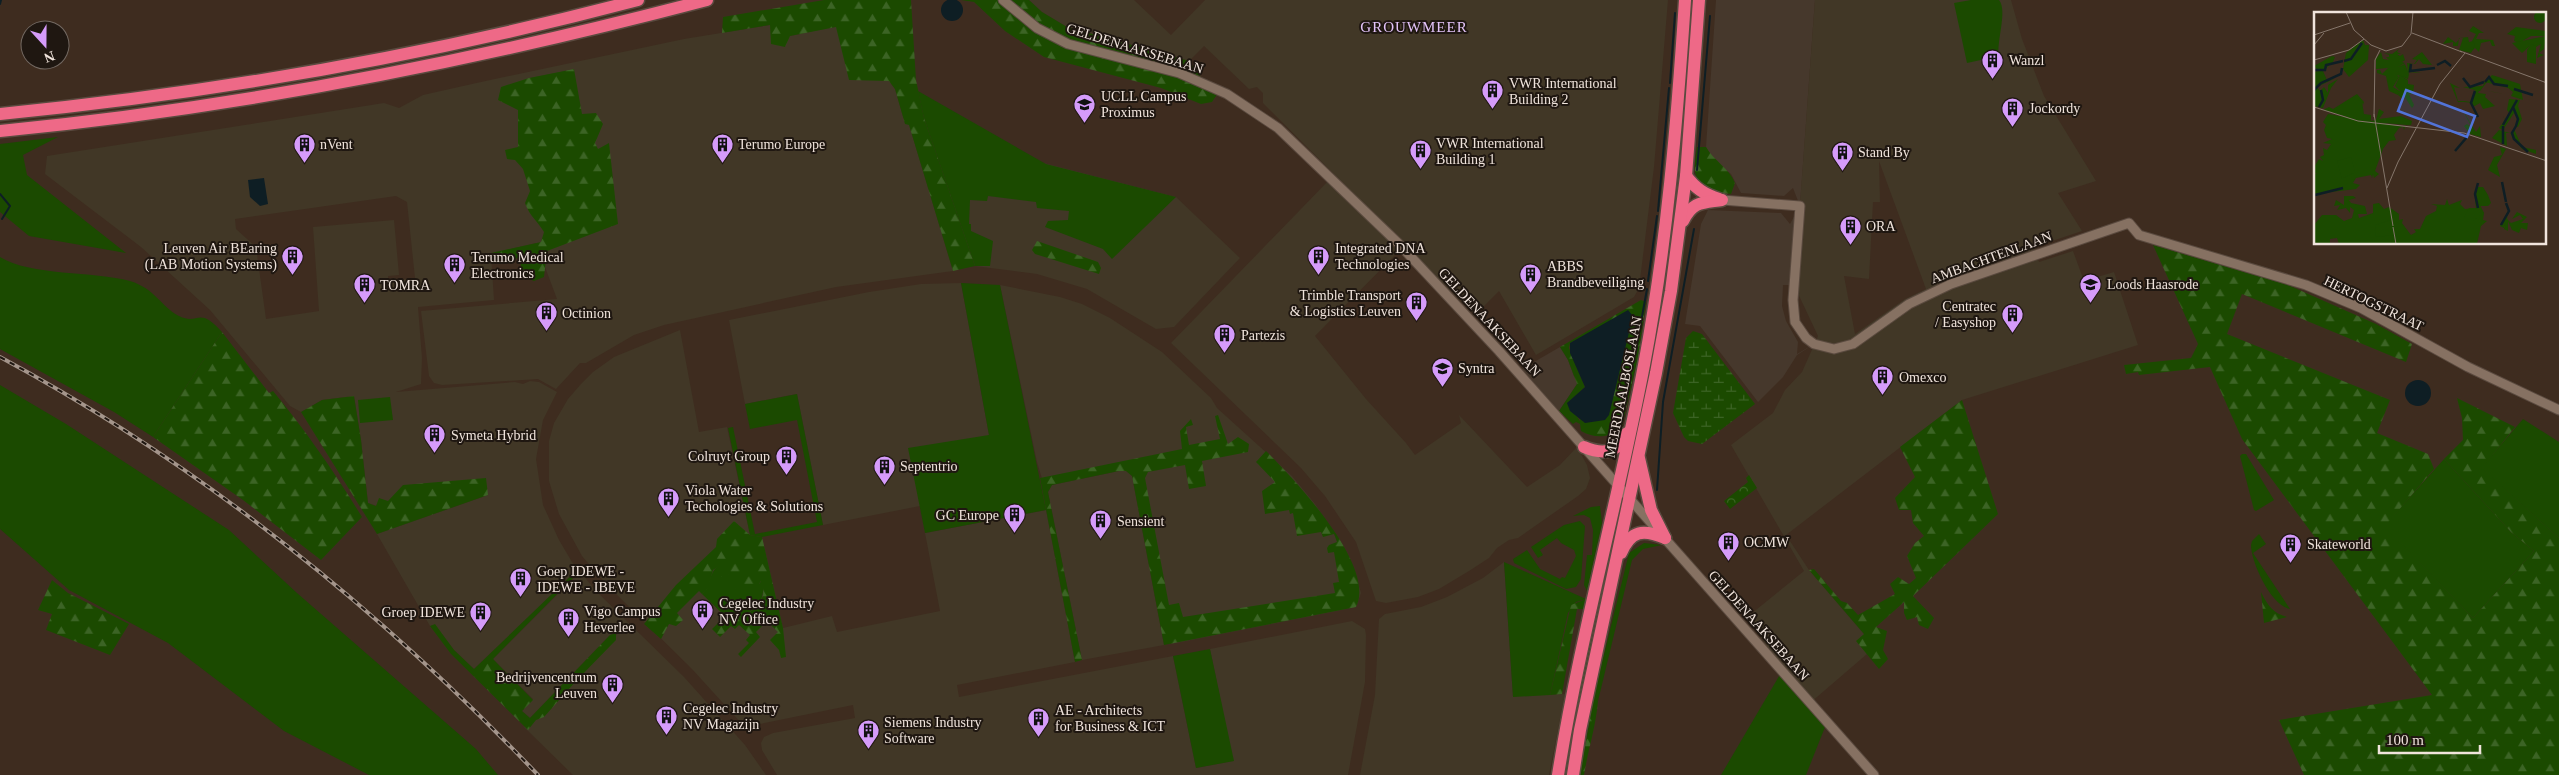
<svg xmlns="http://www.w3.org/2000/svg" width="2559" height="775" font-family="'Times New Roman',serif">
  <style>
    .commercial { fill: #46382c }
    .industrial { fill: #413726; fill-rule: evenodd }
    .green { fill: #1b4a00 }
    .forest { fill: url(#forest-firs); fill-rule: evenodd }
    .wetland { fill: url(#wetland-marsh) }
    .park { fill: url(#park-crowns) }
    .water { fill: #0e1e24 }
    .lines { fill: none; stroke-linecap: round; stroke-linejoin: round }
    .stream { stroke: #0e1e24; stroke-width: 2 }
    .minor-casing { stroke: #5a4a3f; stroke-width: 11 }
    .highway-casing { stroke: #5a4a3f; stroke-width: 15 }
    .minor { stroke: #867162; stroke-width: 9 }
    .highway { stroke: #ee6987; stroke-width: 12 }
    .rail-casing { stroke: #a4958b; stroke-width: 4 }
    .rail { stroke: #1f1711; stroke-width: 2; stroke-dasharray: 5.5; stroke-linecap: butt }
    .labels { text-anchor: middle; stroke-width: 4; stroke-linejoin: round; paint-order: stroke }
    .street-label { font-size: 14px; fill: #f0e4dc; stroke: #1f1711 }
    .poi-label { font-size: 14px; fill: #f0e4dc; stroke: #1f1711; text-anchor: start }
    .neighbourhood-label { font-size: 15px; letter-spacing: 1px; fill: #e3c3f9; stroke: #1f1711 }
    .inset-river { fill: none; stroke: #0e1e24; stroke-width: 2.5 }
    .inset-road { fill: none; stroke: #85766b; stroke-width: 1 }
    .view { fill: #5274d9; fill-opacity: 0.15; stroke: #5274d9; stroke-width: 2.5 }
    .inset-edge { fill: none; stroke: #f0e4dc; stroke-width: 2.5 }
  </style>
  <defs>
    <pattern id="forest-firs" width="22" height="20" patternUnits="userSpaceOnUse" patternTransform="scale(1.25)"><rect width="22" height="20" fill="#1b4a00"/><path d="M5 1l3.5 6h-7zM16 11l3.5 6h-7z" fill="#3c6425"/></pattern>
    <pattern id="wetland-marsh" width="20" height="14" patternUnits="userSpaceOnUse" patternTransform="scale(1.25)"><rect width="20" height="14" fill="#1b4a00"/><path d="M1 5h8M5 5V1M11 12h8M15 12V8" fill="none" stroke="#3c6425"/></pattern>
    <pattern id="park-crowns" width="20" height="18" patternUnits="userSpaceOnUse" patternTransform="scale(1.25)"><rect width="20" height="18" fill="#1b4a00"/><path d="M2 6a3 3 0 1 1 6 0M12 15a3 3 0 1 1 6 0" fill="none" stroke="#3c6425"/></pattern>
  </defs>
  <rect width="100%" height="100%" fill="#3e2c1f"/>
  <g class="commercial">
    <polygon points="1716,0 1815,0 1800,206 1794,285 1783,285 1782,306 1786,321 1798,342 1797,354 1814,344 1797,355 1783,377 1758,402 1700,326 1685,324 1701,224 1708,210 1781,213 1790,224 1800,206 1793,188 1784,196 1741,193 1731,174 1712,158 1706,147"/>
    <polygon points="1560,347 1568,360 1577,384 1559,411 1522,369"/>
  </g>
  <g class="industrial">
    <polygon points="1029,0 1134,0 1171,35 1205,0 1668,0 1654,167 1639,288 1634,297 1536,355 1499,291 1475,315 1263,103 1263,93 1257,87 1249,89 1204,46 1189,61 1067,27 1042,12"/>
    <path d="M 1815,0 L 2011,0 L 2022,39 L 2044,96 L 2096,181 L 2058,193 L 2082,231 L 2034,247 L 2039,262 L 2073,251 L 2084,281 L 2114,272 L 2138,345 L 1962,400 L 1786,535 L 1809,570 L 1864,634 L 1867,654 L 1810,703 L 1746,618 L 1804,571 L 1731,445 L 1773,413 L 1785,390 L 1802,372 L 1818,336 L 1794,285 ZM 1879,161 L 1926,289 L 1905,299 L 1855,334 L 1844,276 L 1869,279 L 1873,202 L 1880,202 Z"/>
    <path d="M 770,25 L 790,36 L 836,26 L 889,81 L 895,89 L 905,123 L 909,124 L 953,271 L 836,287 L 664,325 L 634,335 L 586,363 L 580,363 L 556,389 L 538,379 L 442,385 L 434,383 L 429,376 L 421,311 L 557,299 L 536,243 L 491,254 L 494,300 L 418,307 L 422,358 L 421,384 L 396,392 L 515,382 L 523,384 L 530,381 L 539,382 L 557,392 L 543,420 L 536,459 L 543,505 L 559,540 L 572,562 L 597,592 L 684,677 L 745,745 L 766,775 L 573,775 L 524,727 L 624,627 L 610,635 L 530,718 L 522,711 L 533,699 L 493,659 L 579,573 L 577,570 L 474,669 L 454,650 L 435,625 L 430,626 L 377,534 L 488,495 L 485,487 L 388,501 L 377,506 L 368,503 L 361,440 L 354,396 L 322,400 L 301,412 L 290,406 L 210,310 L 141,247 L 45,174 L 47,156 L 384,103 L 399,108 L 423,95 L 481,82 L 684,39 ZM 396,196 L 407,202 L 415,278 L 388,281 L 388,276 L 399,275 L 394,220 L 313,227 L 319,311 L 266,319 L 256,247 L 236,229 L 235,219 Z"/>
    <polygon points="930,134 1176,197 1240,258 1174,327 1156,329 1087,289 1037,274 975,266"/>
    <polygon points="1331,178 1402,248 1315,336 1366,399 1406,443 1415,455 1461,423 1459,415 1527,487 1560,465 1577,447 1587,465 1590,478 1586,489 1578,496 1518,538 1509,540 1497,548 1489,558 1469,571 1439,589 1418,597 1386,603 1376,601 1356,542 1325,496 1301,468 1171,343"/>
    <polygon points="961,283 989,435 920,506 823,525 797,394 745,404 729,320 869,292 921,284"/>
    <polygon points="1000,285 1060,297 1082,304 1110,318 1162,352 1211,398 1217,408 1292,476 1315,504 1344,547 1354,570 1361,593 1356,607 1171,644 1136,465 1043,482 1037,462"/>
    <polygon points="680,330 699,432 727,427 750,535 762,537 783,628 832,616 837,632 940,611 925,533 1046,510 1075,662 957,685 959,697 1173,656 1196,768 1233,761 1210,649 1352,621 1365,629 1366,635 1365,682 1348,775 777,775 762,750 761,743 764,737 773,733 855,718 853,705 760,724 742,724 692,669 606,584 582,556 559,514 549,481 549,441 554,423 568,399 581,384 593,372 614,357"/>
    <polygon points="1119,471 1126,471 1132,476 1164,645 1082,660 1048,492 1052,485"/>
    <polygon points="1504,562 1513,696 1565,694 1549,775 1360,775 1375,695 1379,619 1385,614 1421,607 1447,597 1483,578"/>
  </g>
  <g class="green">
    <path d="M 1971,0 L 1999,0 C 2008,11 1996,42 1999,56 L 1967,63 L 1954,3 Z"/>
    <polygon points="918,91 1046,164 1176,197 1112,259 1103,249 1045,227 1048,221 1068,220 1069,211 1037,208 1036,202 988,196 987,201 970,200 969,224 971,224 971,231 993,241 990,266 975,266 924,118"/>
    <polygon points="58,137 23,155 27,175 126,253 29,236 0,212 0,144"/>
    <path d="M 0,257 C 30,276 94,271 130,281 C 156,289 161,307 179,316 C 199,326 198,305 222,332 L 153,437 L 114,412 L 0,349 Z"/>
    <polygon points="961,283 1000,285 1046,510 925,533 908,448 989,435"/>
    <polygon points="0,385 66,424 229,530 297,593 476,749 498,775 369,775 284,731 168,643 69,590 0,529"/>
    <polygon points="797,394 823,525 762,537 750,535 728,428 733,427 755,534 817,522 797,420 750,429 745,404"/>
    <polygon points="390,397 393,420 360,423 358,400"/>
    <polygon points="2523,419 2559,442 2559,538 2481,468"/>
    <polygon points="2242,454 2246,454 2274,500 2256,511 2254,510 2240,456"/>
    <polygon points="2444,459 2511,532 2534,551 2473,618 2384,526"/>
    <polygon points="1600,506 1602,523 1587,591 1584,585 1587,555 1592,555 1593,530 1590,518 1584,515 1573,516 1591,507"/>
    <polygon points="1580,521 1585,526 1581,579 1576,587 1566,589 1514,563 1513,559 1527,550 1540,569 1560,579 1562,577 1565,578 1576,556 1574,550 1561,543 1557,538 1540,550 1543,555 1538,558 1531,547 1564,525"/>
    <path d="M 2259,534 L 2266,544 L 2253,553 L 2290,609 C 2271,606 2251,562 2251,545 L 2252,541 Z"/>
    <polygon points="1644,543 1662,545 1643,549 1632,560 1598,701 1594,695 1629,553"/>
    <polygon points="1504,562 1586,599 1576,602 1568,613 1550,695 1513,697"/>
    <path d="M 719,565 L 730,576 L 759,584 L 762,580 L 764,588 L 760,605 L 749,612 L 724,606 L 725,616 L 702,594 C 711,585 709,572 719,565 Z"/>
    <polygon points="1589,640 1594,641 1569,775 1563,775"/>
    <polygon points="1210,649 1234,761 1196,768 1173,656"/>
    <polygon points="1782,671 1827,722 1806,775 1721,775"/>
  </g>
  <g class="forest">
    <polygon points="824,0 911,0 916,80 924,118 975,266 953,271 909,125 905,124 895,89 889,81 849,80 836,27 790,36 785,47 771,44 770,25 722,33 723,17"/>
    <polygon points="961,0 1029,0 1042,12 1067,27 1189,61 1206,84 1220,90 1212,102 1201,104 1161,88 1044,57 1005,31 974,2"/>
    <path d="M 574,69 L 582,114 L 596,113 L 603,124 L 595,143 L 598,149 L 609,143 L 618,224 L 547,251 L 544,277 L 534,281 L 522,276 L 520,258 L 491,261 L 491,253 L 541,242 L 544,232 C 537,220 530,217 525,203 L 530,191 L 523,169 L 515,160 L 507,159 L 505,150 L 518,147 L 518,110 L 498,100 L 501,87 L 529,78 Z"/>
    <path d="M 1697,147 L 1706,147 C 1714,161 1729,168 1735,183 L 1731,194 C 1718,193 1698,188 1695,172 C 1694,164 1696,155 1697,147 Z"/>
    <polygon points="1037,241 1098,262 1101,268 1099,274 1035,254 1032,250"/>
    <polygon points="2153,245 2288,285 2376,324 2412,344 2406,362 2242,294 2227,334 2390,400 2377,433 2428,454 2434,469 2385,526 2473,618 2534,551 2511,532 2444,459 2463,440 2462,418 2457,398 2515,427 2482,468 2559,538 2559,775 2304,775 2279,720 2432,695 2242,439 2210,367 2139,375 2138,372 2126,374 2124,365 2191,358 2198,344"/>
    <path d="M 1641,300 L 1646,302 L 1638,357 L 1621,431 C 1605,437 1596,439 1581,431 L 1580,424 L 1576,422 L 1573,424 L 1559,411 L 1577,384 L 1568,360 L 1560,347 ZM 1595,330 L 1580,421 L 1568,403 L 1585,387 L 1569,348 L 1570,343 Z"/>
    <path d="M 222,332 L 269,393 L 273,391 C 306,431 335,473 362,517 L 321,560 L 243,500 L 153,437 Z"/>
    <polygon points="354,396 361,440 368,503 376,506 379,498 388,501 403,485 486,478 488,495 377,534 301,412 322,400"/>
    <polygon points="1962,400 1998,514 1913,596 1934,618 1928,629 1919,625 1917,617 1907,620 1904,613 1904,602 1876,627 1887,631 1883,650 1888,659 1879,669 1856,641 1864,634 1809,570 1814,569 1841,601 1847,603 1858,615 1895,594 1890,584 1898,577 1909,584 1916,578 1907,556 1915,543 1924,536 1913,523 1911,510 1899,510 1895,498 1915,477 1900,447"/>
    <path d="M 1218,415 L 1228,444 L 1238,437 L 1249,444 L 1248,452 L 1202,461 L 1206,486 L 1189,489 L 1185,465 L 1148,472 L 1145,478 L 1169,605 L 1179,603 L 1183,617 L 1335,593 L 1333,583 L 1339,582 L 1334,552 L 1328,553 L 1327,548 L 1329,545 L 1337,542 L 1334,534 L 1323,537 L 1321,532 L 1297,536 L 1293,513 L 1290,514 L 1289,510 L 1265,514 L 1262,491 L 1275,482 L 1256,462 L 1266,451 C 1294,479 1377,566 1356,607 L 1164,645 L 1132,476 L 1126,471 L 1119,471 L 1052,485 L 1048,492 L 1082,660 L 1075,662 L 1040,478 L 1182,449 L 1180,431 L 1191,419 L 1193,425 L 1186,427 L 1189,445 L 1220,439 L 1215,416 Z"/>
    <path d="M 734,521 L 750,535 L 762,537 L 783,628 L 786,657 L 781,658 L 779,650 L 770,640 L 778,632 L 767,621 L 756,632 L 760,637 L 741,657 L 738,654 L 749,643 L 746,640 L 750,635 L 739,625 L 735,629 L 731,626 L 720,637 L 712,629 L 725,616 L 724,606 L 745,608 L 750,612 C 761,605 767,594 761,581 L 759,584 L 761,587 L 746,595 L 730,585 L 728,574 L 723,577 L 718,575 L 719,566 L 713,570 L 708,588 L 702,594 L 699,591 L 677,613 L 683,620 L 676,626 L 669,624 L 661,639 L 644,624 L 676,585 L 716,547 L 717,539 Z"/>
    <polygon points="577,570 579,572 493,659 533,700 522,711 530,718 610,635 616,633 616,640 577,680 544,717 536,720 528,730 451,654 430,626 435,624 454,650 474,669"/>
    <polygon points="52,580 68,593 129,624 110,655 46,630 52,614 38,610"/>
    <path d="M 2261,592 C 2268,606 2273,613 2287,617 L 2264,623 Z"/>
    <polygon points="1586,599 1584,609 1577,609 1562,694 1550,695 1571,605"/>
    <path d="M 1594,695 L 1598,701 C 1596,726 1588,750 1584,775 L 1580,775 Z"/>
  </g>
  <polygon class="wetland" points="1693,331 1702,334 1755,404 1702,444 1688,441 1684,437 1673,413 1686,338"/>
  <polygon class="park" points="1749,475 1757,488 1730,509 1724,501 1748,482 1746,478"/>
  <g class="water">
    <circle cx="952" cy="10" r="11"/>
    <polygon points="264,178 268,204 260,206 250,197 248,180"/>
    <polygon points="1628,310 1633,316 1609,415 1605,420 1585,423 1570,411 1567,403 1585,387 1570,353 1570,343"/>
    <circle cx="2418" cy="393" r="13"/>
  </g>
  <g class="lines">
    <g class="stream">
      <polyline points="0,4 1,0"/>
      <polyline points="1670,83 1675,13"/>
      <polyline points="1697,170 1710,16"/>
      <polyline points="0,194 10,206 2,219"/>
      <polyline points="1658,211 1669,88"/>
      <polyline points="1648,281 1657,216"/>
      <polyline points="1635,355 1647,289"/>
      <polyline points="1657,490 1663,402 1694,229"/>
    </g>
    <defs>
      <g id="minor">
        <polyline points="1003,0 1037,28 1068,44 1179,73 1227,94 1278,128 1398,243 1499,351 1874,775"/>
        <polyline points="1722,200 1800,206 1793,300 1795,322 1806,338 1814,344 1834,349 1853,344 1909,304 1951,284 2129,223 2139,235 2306,285 2361,308 2468,367 2559,410"/>
      </g>
      <g id="highway">
        <path d="M 0,114 C 214,93 430,55 638,0"/>
        <path d="M 0,131 C 239,108 475,61 707,0"/>
        <path d="M 1686,176 C 1696,189 1704,194 1719,199"/>
        <path d="M 1683,221 C 1693,201 1702,203 1722,200"/>
        <path d="M 1584,447 C 1603,455 1618,453 1627,433"/>
        <polyline points="1639,458 1651,510 1665,538"/>
        <path d="M 1621,553 C 1631,530 1643,529 1665,538"/>
        <path d="M 1558,775 C 1580,637 1618,502 1644,365 C 1667,244 1677,122 1685,0"/>
        <polyline points="1573,775 1580,730 1656,373 1671,291 1686,176 1699,0"/>
      </g>
    </defs>
    <use href="#minor" class="minor-casing"/>
    <use href="#highway" class="highway-casing"/>
    <use href="#minor" class="minor"/>
    <use href="#highway" class="highway"/>
    <defs>
      <path id="rail" d="M 0,357 C 202,466 380,609 538,775"/>
    </defs>
    <use href="#rail" class="rail-casing"/>
    <use href="#rail" class="rail"/>
  </g>
  <defs>
    <symbol id="building-pin" viewBox="-11 -11 22 30"><path d="M0 17L-7.5 6A9.5 9.5 0 1 1 7.5 6Z" fill="#d59bfa" stroke="#1f1711"/><path d="M-4-6H4V6H1V3H-1V6H-4ZM-2.5-4.3h1.7v1.8h-1.7ZM.8-4.3h1.7v1.8H.8ZM-2.5-1h1.7V.8h-1.7ZM.8-1h1.7V.8H.8Z" fill="#111"/></symbol>
    <symbol id="university-pin" viewBox="-11 -11 22 30"><path d="M0 17L-7.5 6A9.5 9.5 0 1 1 7.5 6Z" fill="#d59bfa" stroke="#1f1711"/><path d="M0-5L7-2L0 1L-7-2ZM-4 1L0 2.5L4 1V4Q0 6-4 4Z" fill="#111"/></symbol>
    <symbol id="school-pin" viewBox="-11 -11 22 30"><path d="M0 17L-7.5 6A9.5 9.5 0 1 1 7.5 6Z" fill="#d59bfa" stroke="#1f1711"/><path d="M0-5L7-2L0 1L-7-2ZM-4 1L0 2.5L4 1V4Q0 6-4 4Z" fill="#111"/></symbol>
  </defs>
  <g fill-rule="evenodd">
    <use href="#building-pin" x="1980" y="48" width="25" height="34"/>
    <use href="#building-pin" x="1480" y="78" width="25" height="34"/>
    <use href="#university-pin" x="1072" y="92" width="25" height="34"/>
    <use href="#building-pin" x="2000" y="96" width="25" height="34"/>
    <use href="#building-pin" x="292" y="132" width="25" height="34"/>
    <use href="#building-pin" x="710" y="132" width="25" height="34"/>
    <use href="#building-pin" x="1408" y="138" width="25" height="34"/>
    <use href="#building-pin" x="1830" y="140" width="25" height="34"/>
    <use href="#building-pin" x="1838" y="214" width="25" height="34"/>
    <use href="#building-pin" x="280" y="244" width="25" height="34"/>
    <use href="#building-pin" x="1306" y="244" width="25" height="34"/>
    <use href="#building-pin" x="442" y="252" width="25" height="34"/>
    <use href="#building-pin" x="1518" y="262" width="25" height="34"/>
    <use href="#university-pin" x="2078" y="272" width="25" height="34"/>
    <use href="#building-pin" x="352" y="272" width="25" height="34"/>
    <use href="#building-pin" x="1404" y="290" width="25" height="34"/>
    <use href="#building-pin" x="534" y="300" width="25" height="34"/>
    <use href="#building-pin" x="2000" y="302" width="25" height="34"/>
    <use href="#building-pin" x="1212" y="322" width="25" height="34"/>
    <use href="#school-pin" x="1430" y="356" width="25" height="34"/>
    <use href="#building-pin" x="1870" y="364" width="25" height="34"/>
    <use href="#building-pin" x="422" y="422" width="25" height="34"/>
    <use href="#building-pin" x="774" y="444" width="25" height="34"/>
    <use href="#building-pin" x="872" y="454" width="25" height="34"/>
    <use href="#building-pin" x="656" y="486" width="25" height="34"/>
    <use href="#building-pin" x="1002" y="502" width="25" height="34"/>
    <use href="#building-pin" x="1088" y="508" width="25" height="34"/>
    <use href="#building-pin" x="1716" y="530" width="25" height="34"/>
    <use href="#building-pin" x="2278" y="532" width="25" height="34"/>
    <use href="#building-pin" x="508" y="566" width="25" height="34"/>
    <use href="#building-pin" x="690" y="598" width="25" height="34"/>
    <use href="#building-pin" x="468" y="600" width="25" height="34"/>
    <use href="#building-pin" x="556" y="606" width="25" height="34"/>
    <use href="#building-pin" x="600" y="672" width="25" height="34"/>
    <use href="#building-pin" x="654" y="704" width="25" height="34"/>
    <use href="#building-pin" x="1026" y="706" width="25" height="34"/>
    <use href="#building-pin" x="856" y="718" width="25" height="34"/>
  </g>
  <g class="labels">
    <g class="street-label">
      <text transform="translate(1135 48) rotate(17)" y="5">GELDENAAKSEBAAN</text>
      <text transform="translate(1991 257) rotate(-20)" y="5">AMBACHTENLAAN</text>
      <text transform="translate(2374 303) rotate(26)" y="5">HERTOGSTRAAT</text>
      <text transform="translate(1490 322) rotate(47)" y="5">GELDENAAKSEBAAN</text>
      <text transform="translate(1623 387) rotate(-79)" y="5">MEERDAALBOSLAAN</text>
      <text transform="translate(1759 625) rotate(48)" y="5">GELDENAAKSEBAAN</text>
    </g>
    <g class="poi-label">
      <text x="2009" y="65">Wanzl</text>
      <text x="1509" y="88">VWR International<tspan x="1509" dy="16">Building 2</tspan></text>
      <text x="1101" y="101">UCLL Campus<tspan x="1101" dy="16">Proximus</tspan></text>
      <text x="2029" y="113">Jockordy</text>
      <text x="1436" y="148">VWR International<tspan x="1436" dy="16">Building 1</tspan></text>
      <text x="320" y="149">nVent</text>
      <text x="738" y="149">Terumo Europe</text>
      <text x="1858" y="157">Stand By</text>
      <text x="1866" y="231">ORA</text>
      <text x="277" y="253" text-anchor="end">Leuven Air BEaring<tspan x="277" dy="16">(LAB Motion Systems)</tspan></text>
      <text x="1335" y="253">Integrated DNA<tspan x="1335" dy="16">Technologies</tspan></text>
      <text x="471" y="262">Terumo Medical<tspan x="471" dy="16">Electronics</tspan></text>
      <text x="1547" y="271">ABBS<tspan x="1547" dy="16">Brandbeveiliging</tspan></text>
      <text x="2107" y="289">Loods Haasrode</text>
      <text x="380" y="290">TOMRA</text>
      <text x="1401" y="300" text-anchor="end">Trimble Transport<tspan x="1401" dy="16">&amp; Logistics Leuven</tspan></text>
      <text x="1996" y="311" text-anchor="end">Centratec<tspan x="1996" dy="16">/ Easyshop</tspan></text>
      <text x="562" y="318">Octinion</text>
      <text x="1241" y="340">Partezis</text>
      <text x="1458" y="373">Syntra</text>
      <text x="1899" y="382">Omexco</text>
      <text x="451" y="440">Symeta Hybrid</text>
      <text x="770" y="461" text-anchor="end">Colruyt Group</text>
      <text x="900" y="471">Septentrio</text>
      <text x="685" y="495">Viola Water<tspan x="685" dy="16">Techologies &amp; Solutions</tspan></text>
      <text x="999" y="520" text-anchor="end">GC Europe</text>
      <text x="1117" y="526">Sensient</text>
      <text x="1744" y="547">OCMW</text>
      <text x="2307" y="549">Skateworld</text>
      <text x="537" y="576">Goep IDEWE -<tspan x="537" dy="16">IDEWE - IBEVE</tspan></text>
      <text x="719" y="608">Cegelec Industry<tspan x="719" dy="16">NV Office</tspan></text>
      <text x="584" y="616">Vigo Campus<tspan x="584" dy="16">Heverlee</tspan></text>
      <text x="465" y="617" text-anchor="end">Groep IDEWE</text>
      <text x="597" y="682" text-anchor="end">Bedrijvencentrum<tspan x="597" dy="16">Leuven</tspan></text>
      <text x="683" y="713">Cegelec Industry<tspan x="683" dy="16">NV Magazijn</tspan></text>
      <text x="1055" y="715">AE - Architects<tspan x="1055" dy="16">for Business &amp; ICT</tspan></text>
      <text x="884" y="727">Siemens Industry<tspan x="884" dy="16">Software</tspan></text>
    </g>
    <g class="neighbourhood-label">
      <text x="1414" y="32">GROUWMEER</text>
    </g>
  </g>
  <g transform="translate(2314 12)">
    <rect width="232" height="232" fill="#3e2c1f"/>
    <path d="M 159,14 L 170,21 L 165,21 L 162,27 L 179,28 L 181,34 L 178,34 L 176,29 L 167,31 L 165,40 L 161,36 L 157,40 L 160,32 L 158,29 L 162,22 L 155,19 ZM 202,15 L 232,19 L 232,24 L 217,24 L 205,31 L 200,29 L 201,24 L 193,22 ZM 85,37 L 83,40 L 87,42 L 83,42 L 86,44 L 89,42 L 91,48 L 88,50 L 91,51 L 84,55 L 91,52 L 95,62 L 94,67 L 83,63 L 85,65 L 79,75 L 87,80 L 84,83 L 75,79 L 72,64 L 66,62 L 65,58 L 66,62 L 63,61 L 63,58 L 66,58 L 68,62 L 74,56 L 62,57 L 62,47 L 67,40 L 69,47 L 75,48 L 72,45 L 75,45 L 75,43 L 70,41 L 78,42 ZM 108,40 L 118,53 L 109,52 L 105,47 L 101,52 L 96,52 L 96,59 L 108,61 L 94,60 L 93,51 L 100,52 L 103,48 L 98,47 ZM 171,69 L 181,74 L 189,76 L 181,74 L 173,70 L 166,79 L 175,79 L 179,80 L 190,82 L 175,79 L 165,79 L 164,81 L 172,82 L 171,85 L 181,94 L 169,97 L 166,91 L 159,95 L 158,91 L 150,90 L 144,90 L 146,95 L 136,71 L 146,76 L 140,75 L 144,89 L 150,89 L 157,90 L 161,78 L 149,75 L 169,74 ZM 148,97 L 162,120 L 166,114 L 167,125 L 156,122 L 150,114 L 153,112 L 158,116 ZM 164,175 L 169,175 L 174,183 L 177,191 L 174,194 L 164,194 Z" fill="#1b4a00"/>
    <path d="M220 5a6 6 0 1 1 12 0a6 6 0 1 1-12 0ZM 232,24 L 230,37 L 225,41 L 230,43 L 223,46 L 227,32 L 222,35 L 217,33 L 208,41 L 198,31 ZM 134,25 L 142,31 L 146,26 L 154,25 L 155,30 L 159,29 L 161,33 L 157,41 L 145,38 L 149,26 L 145,26 L 144,34 L 139,34 L 139,30 L 129,32 ZM 18,44 L 21,45 L 19,50 L 9,59 L 13,68 L 20,67 L 3,75 L 6,79 L 10,75 L 14,81 L 14,73 L 24,67 L 17,76 L 9,96 L 0,94 L 0,60 L 5,59 L 0,54 ZM 86,63 L 94,68 L 94,72 L 100,73 L 99,82 L 95,82 L 100,93 L 98,96 L 90,84 L 89,87 L 84,83 L 87,80 L 81,74 ZM 43,82 L 50,90 L 49,93 L 48,90 L 50,102 L 57,103 L 57,109 L 62,108 L 65,97 L 70,100 L 65,107 L 87,104 L 98,109 L 97,113 L 102,113 L 93,113 L 47,109 L 9,98 L 15,95 L 19,97 ZM 195,87 L 206,88 L 204,94 L 208,107 L 204,115 L 201,114 L 204,107 L 200,101 L 189,118 L 185,116 L 191,108 L 189,104 L 192,109 L 196,102 L 193,98 ZM 14,102 L 91,115 L 90,118 L 89,115 L 85,116 L 80,123 L 82,128 L 75,129 L 69,137 L 61,159 L 65,162 L 60,166 L 59,162 L 58,166 L 57,163 L 42,166 L 39,171 L 46,173 L 42,177 L 0,182 L 0,163 L 3,161 L 0,162 L 0,155 L 5,147 L 9,149 L 6,145 L 10,143 L 9,136 L 13,138 L 17,132 L 9,131 L 18,127 L 13,126 L 10,118 L 12,113 L 9,110 ZM 200,117 L 208,135 L 222,138 L 222,142 L 208,137 L 196,121 L 192,121 L 193,134 L 178,126 L 185,118 L 196,121 L 198,122 ZM 186,135 L 192,137 L 183,153 L 186,165 L 174,158 L 180,145 L 188,143 ZM 164,173 L 164,193 L 170,201 L 169,208 L 173,209 L 167,214 L 163,232 L 25,232 L 23,226 L 16,227 L 16,232 L 0,232 L 0,213 L 8,203 L 22,203 L 30,209 L 38,206 L 40,198 L 36,195 L 36,201 L 32,196 L 23,198 L 26,193 L 20,194 L 22,188 L 30,193 L 30,184 L 39,184 L 42,186 L 35,188 L 37,191 L 51,194 L 53,202 L 44,202 L 45,206 L 59,201 L 59,192 L 65,191 L 70,197 L 75,195 L 85,202 L 85,208 L 89,207 L 88,211 L 97,223 L 102,220 L 100,217 L 106,217 L 112,204 L 122,199 L 123,194 L 117,192 L 131,193 L 133,187 L 135,193 L 148,188 L 146,192 L 151,197 L 162,196 L 161,183 ZM 194,199 L 193,207 L 197,211 L 209,207 L 206,203 L 198,207 L 203,200 L 213,205 L 207,211 L 214,211 L 213,218 L 207,216 L 205,221 L 198,218 L 194,209 L 194,219 L 190,217 L 192,211 L 190,216 L 186,214 Z" fill="#1b4a00"/>
    <path d="M 49,28 L 51,33 L 55,33 L 54,48 L 35,65 L 29,57 L 32,41 ZM 217,32 L 222,34 L 222,52 L 213,50 L 213,38 ZM 178,63 L 206,72 L 209,88 L 197,84 L 199,80 L 194,76 L 171,70 ZM 37,145 L 41,160 L 28,167 L 23,149 ZM 161,183 L 170,201 L 156,211 L 150,205 L 155,196 L 162,196 ZM 77,208 L 80,223 L 62,225 L 61,213 Z" fill="#1b4a00"/>
    <path class="inset-river" d="M 30,49 L 37,47 L 48,31M 97,52 L 96,59 L 121,56M 123,53 L 131,49 L 137,54M 0,58 L 11,58 L 12,53 L 29,49M 149,66 L 156,75 L 170,70M 171,70 L 175,65 L 180,72 L 194,74M 200,77 L 219,83M 0,78 L 7,71 L 27,62 L 28,56M 161,79 L 157,91 L 164,105M 5,95 L 9,88 L 7,78M 199,95 L 204,107 L 202,114M 189,113 L 203,88M 189,114 L 189,132M 202,114 L 198,121 L 200,127 L 214,140M 141,139 L 153,125M 188,170 L 192,190M 1,183 L 29,176M 164,196 L 161,182 L 164,171M 187,213 L 195,199 L 192,191"/>
    <path class="inset-road" d="M 32,0 L 40,18 L 57,33 L 72,39 L 88,34 L 97,22 L 99,0M 98,21 L 148,40M 0,23 L 36,11M 0,33 L 10,21M 146,39 L 233,71M 0,48 L 35,38 L 50,27M 0,95 L 44,109 L 150,121 L 233,149M 60,102 L 79,214M 60,105 L 61,48 L 66,38M 73,176 L 84,150 L 126,72 L 151,41M 79,215 L 82,232"/>
    <path class="view" d="M 92,78 L 161,104 L 153,125 L 84,99 Z"/>
    <rect width="232" height="232" class="inset-edge"/>
  </g>
  <g transform="translate(45 45) rotate(159)"><circle r="24" fill="#1f1711" stroke="#736962"/>
  <path d="M0-4L9 19L0 12L-9 19Z" fill="#d59bfa"/>
  <text y="-8" font-size="14" font-weight="bold" text-anchor="middle" fill="#f0e4dc">N</text>
  </g>
  <path d="M2379 745v8h101v-8" fill="none" stroke="#f0e4dc" stroke-width="2.5"/>
  <text x="2386" y="745" font-size="15" fill="#f0e4dc" stroke="#1f1711" stroke-width="4" paint-order="stroke">100 m</text>
</svg>
